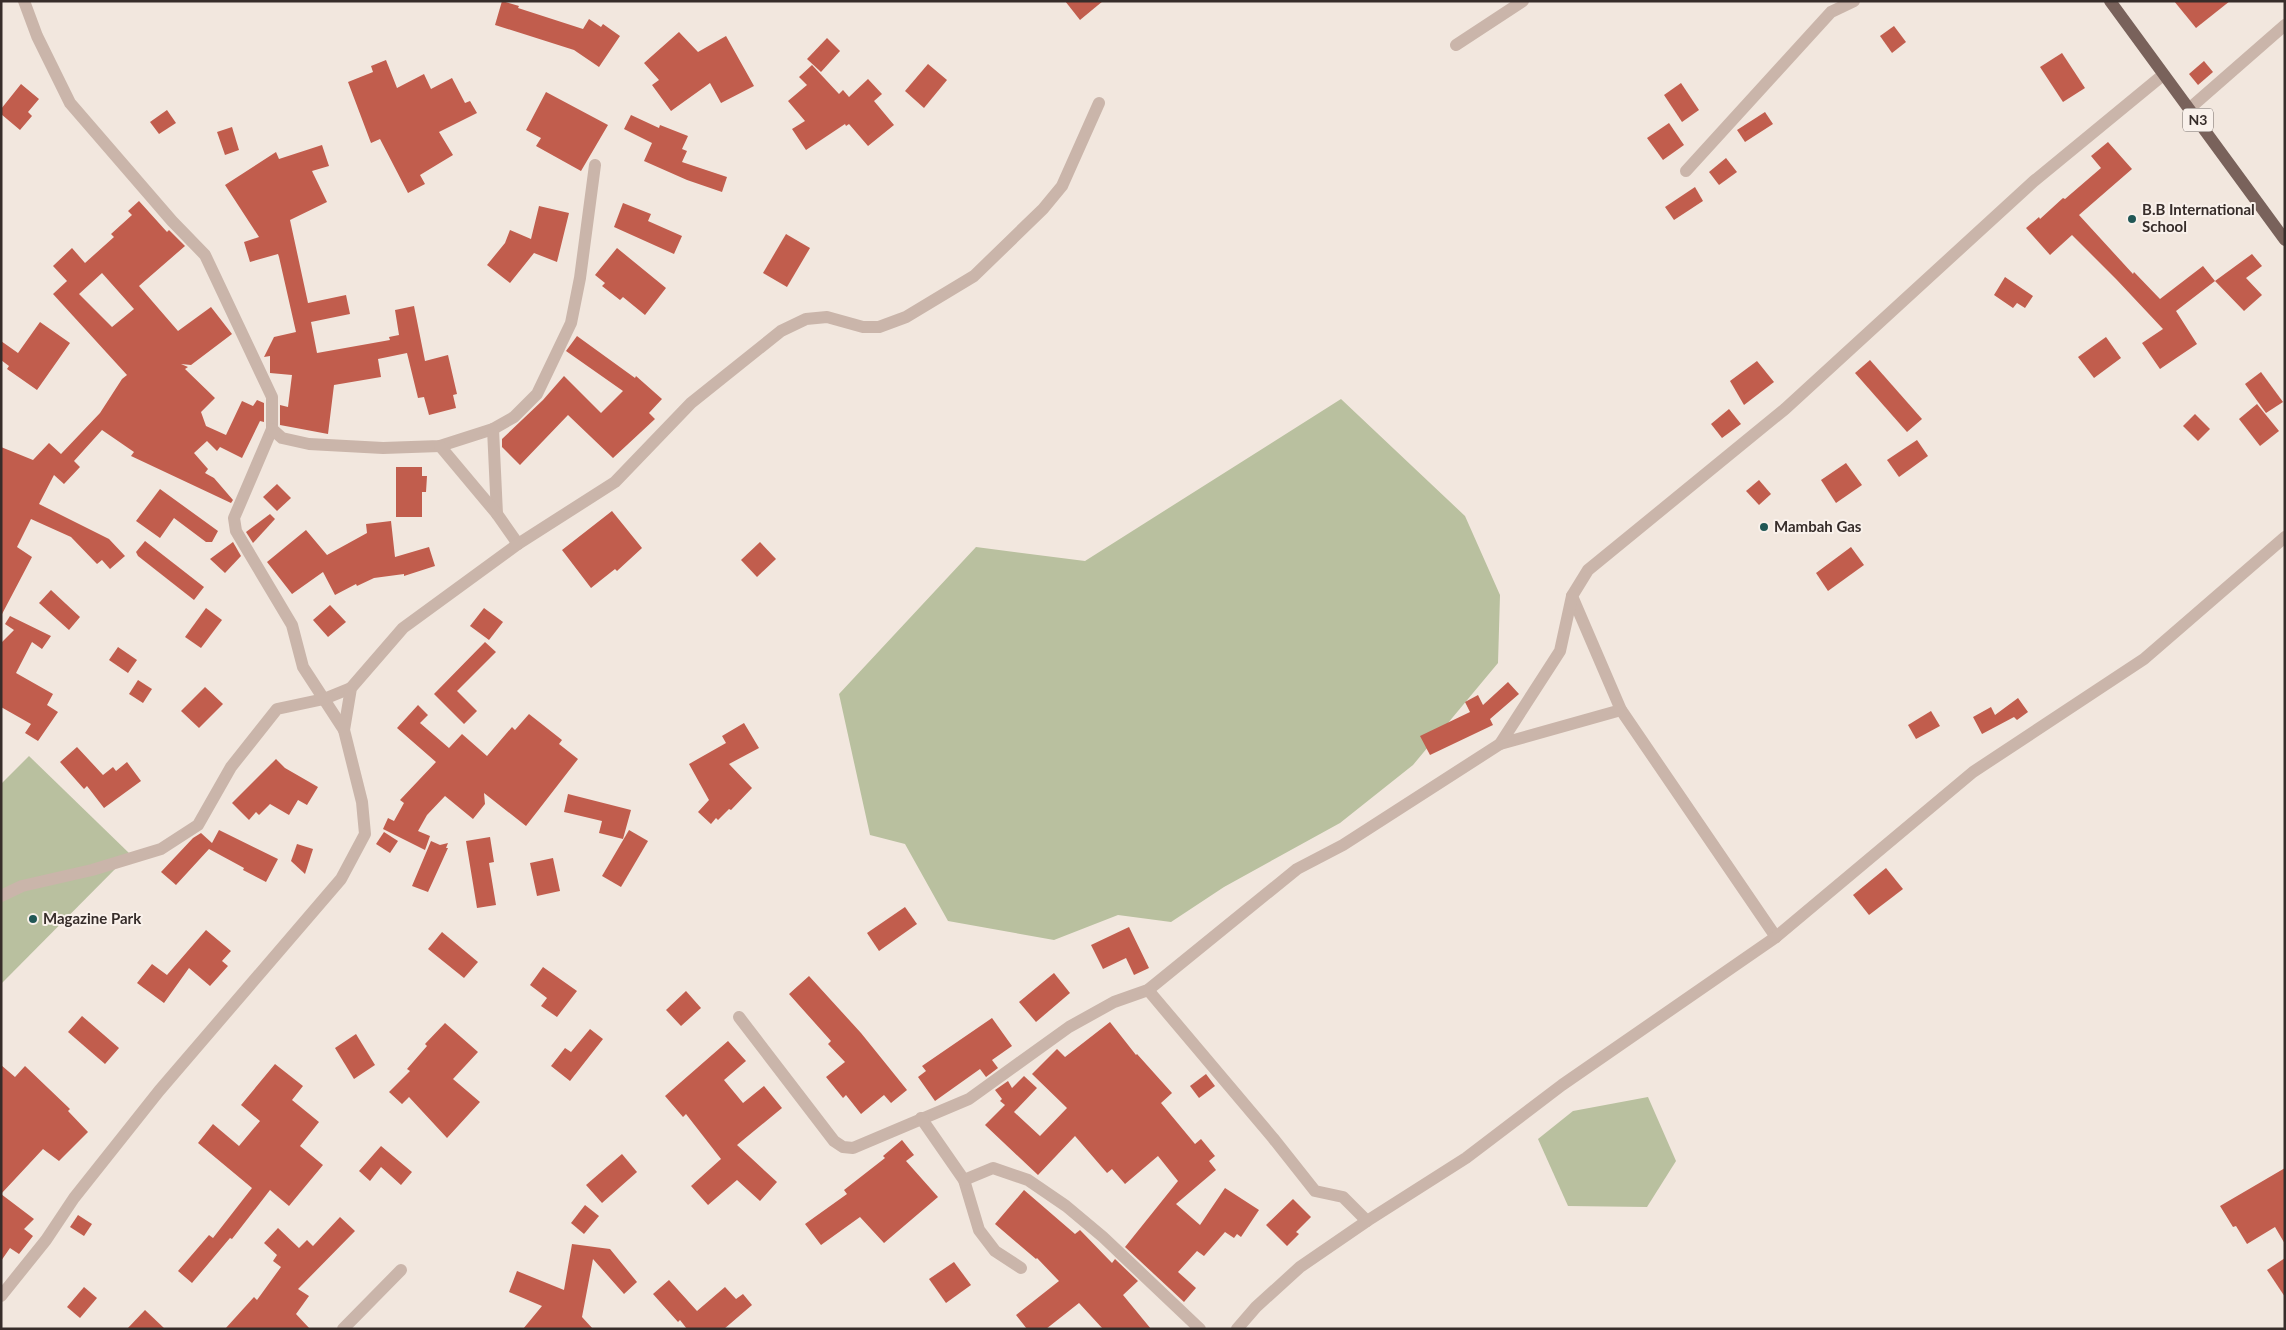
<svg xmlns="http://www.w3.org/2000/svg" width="2286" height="1330" font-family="Lato,sans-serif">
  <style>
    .green { fill: #b9c09f }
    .building { fill: #c15d4d; fill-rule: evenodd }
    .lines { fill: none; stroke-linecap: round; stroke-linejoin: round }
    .street { stroke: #cab5aa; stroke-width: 12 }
    .primary { stroke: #79625b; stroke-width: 12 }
    .poi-dot { fill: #215755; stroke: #f9f1eb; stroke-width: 2 }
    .labels { text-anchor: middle; stroke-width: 4; stroke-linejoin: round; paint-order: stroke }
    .shield { fill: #f9f1eb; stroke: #716864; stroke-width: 1 }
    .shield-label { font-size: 14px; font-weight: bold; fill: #372d2a }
    .poi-label { font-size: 15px; font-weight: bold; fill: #372d2a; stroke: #f9f1eb; text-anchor: start }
  </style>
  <rect width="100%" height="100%" fill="#f2e7de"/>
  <g class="green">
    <polygon points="1341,399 1465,516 1500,595 1498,663 1413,765 1340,823 1224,887 1171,922 1118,915 1054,940 948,921 905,844 870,835 839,694 976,547 1085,561"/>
    <polygon points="29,756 130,854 1,984 1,784"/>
    <polygon points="1648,1097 1676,1161 1647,1207 1568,1206 1538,1139 1573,1111"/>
  </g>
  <g class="building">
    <polygon points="502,1 519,6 518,8 583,29 589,19 601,27 603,24 620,36 599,67 574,50 495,25"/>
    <polygon points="1065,1 1103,1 1080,20"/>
    <polygon points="2174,1 2230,1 2196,28"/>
    <polygon points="1894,26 1906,42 1892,53 1880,36"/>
    <polygon points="679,32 698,52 726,36 754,86 721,103 710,83 671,111 652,85 659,80 644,63"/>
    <polygon points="827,38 840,51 821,72 807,59"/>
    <polygon points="2062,53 2085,88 2063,102 2040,67"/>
    <polygon points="386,60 397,88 424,74 431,89 452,78 465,103 470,101 477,113 439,132 453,155 420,175 425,184 408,193 380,139 371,143 348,82 373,72 371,66"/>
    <polygon points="2204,61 2213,72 2198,85 2189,74"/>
    <polygon points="928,64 947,80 924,108 905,91"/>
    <polygon points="812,65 839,94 843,90 849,97 868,79 882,94 874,101 894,125 868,146 849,124 846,126 845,124 806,150 792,129 805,121 788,101 807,85 799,77"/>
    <polygon points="1681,83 1699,110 1682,122 1664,95"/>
    <polygon points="21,84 39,99 28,112 32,116 20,130 1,114 1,109"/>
    <polygon points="546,92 608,125 581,171 536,146 541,138 526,130"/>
    <polygon points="167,110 176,123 159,134 150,122"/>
    <polygon points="1765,112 1773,124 1745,142 1737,130"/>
    <polygon points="631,115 659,128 660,125 688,136 682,149 687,151 682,162 727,177 722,192 687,180 644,161 652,143 624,129"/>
    <polygon points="1669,123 1684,145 1663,160 1647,138"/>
    <polygon points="232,127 239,150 225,155 217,132"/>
    <polygon points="2108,142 2132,169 2079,215 2133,274 2134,272 2160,299 2203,266 2215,281 2176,311 2197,344 2160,369 2142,343 2163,329 2116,279 2072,235 2050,255 2026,228 2039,217 2040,219 2063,198 2065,199 2101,168 2091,156"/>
    <polygon points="322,145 329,166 312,171 327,202 290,220 308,303 346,295 350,314 311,322 317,353 390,340 389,337 399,335 395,310 414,306 425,361 448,355 457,394 453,395 456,408 429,415 424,397 418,398 407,353 378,359 381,377 334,385 328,434 280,425 280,405 288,407 292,375 270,373 270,356 264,357 274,337 296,332 279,257 278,254 250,262 244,242 259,237 225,185 276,152 279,159"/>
    <polygon points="1726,158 1737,172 1719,185 1709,172"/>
    <polygon points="1695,187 1703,201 1674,220 1665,207"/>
    <path d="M 139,201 L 167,232 L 169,230 L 185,246 L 139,286 L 178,331 L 211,307 L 232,334 L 191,365 L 181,364 L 188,367 L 185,369 L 215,398 L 201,412 L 206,426 L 226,435 L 242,401 L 253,406 L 257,400 L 264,403 L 264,422 L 260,421 L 242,458 L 220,447 L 217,451 L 207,441 L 194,453 L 208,469 L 205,473 L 214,478 L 233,500 L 231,503 L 131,456 L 134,452 L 102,430 L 74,461 L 80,467 L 64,484 L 54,475 L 39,504 L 109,539 L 125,556 L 110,569 L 102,560 L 97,564 L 71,537 L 31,519 L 17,547 L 32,557 L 1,616 L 1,447 L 33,460 L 49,443 L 61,454 L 100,413 L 122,379 L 127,375 L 53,294 L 67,281 L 53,266 L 72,248 L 85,263 L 114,237 L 111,234 L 132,215 L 128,211 ZM 102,273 L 134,309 L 112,327 L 79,294 Z"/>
    <polygon points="623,203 651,214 648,221 682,236 674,254 614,227"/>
    <polygon points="539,206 569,213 557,262 534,253 510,283 487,265 505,243 510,230 531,239"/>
    <polygon points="786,234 810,248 787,287 763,273"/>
    <polygon points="617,248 666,288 645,315 623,297 620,300 602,286 605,283 595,275"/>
    <polygon points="2252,254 2262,266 2246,278 2262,295 2244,311 2215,281"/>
    <polygon points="2005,277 2033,296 2025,308 2017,303 2013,308 1994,295"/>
    <polygon points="40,322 70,343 37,390 7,369 9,366 1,360 1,341 18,353"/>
    <polygon points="577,336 635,378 636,376 662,399 649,413 655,419 613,458 568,415 520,465 502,447 502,439 543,400 564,376 601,413 623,391 566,351"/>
    <polygon points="2106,337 2121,358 2094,378 2078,357"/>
    <polygon points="1870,360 1922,419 1907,432 1855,373"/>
    <polygon points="1757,361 1774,382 1744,405 1730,381"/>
    <polygon points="2261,372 2283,402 2266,413 2245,384"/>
    <polygon points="2257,404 2279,431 2260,446 2239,419"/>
    <polygon points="1729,409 1741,424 1722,438 1711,424"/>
    <polygon points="2195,414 2210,429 2198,441 2183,426"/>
    <polygon points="1917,440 1928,456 1899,477 1887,460"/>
    <polygon points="1846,463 1862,485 1836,503 1821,480"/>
    <polygon points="396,467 422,467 422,476 427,476 426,492 422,492 422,517 396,517"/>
    <polygon points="1759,480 1771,494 1759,505 1746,491"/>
    <polygon points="277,484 291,498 277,511 263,497"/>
    <polygon points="160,489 218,531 212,542 206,542 174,518 160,538 136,521"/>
    <polygon points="612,511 642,548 617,571 615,569 591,588 562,550"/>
    <polygon points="270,514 275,519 253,543 246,532"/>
    <polygon points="391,521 395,557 429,547 435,566 404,576 404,574 374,578 357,586 356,584 335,595 323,572 292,594 267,562 306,530 327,555 367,533 366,524"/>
    <polygon points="145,541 204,587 194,600 138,556 136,552"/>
    <polygon points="233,542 241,556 225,573 210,559"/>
    <polygon points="760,542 776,559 757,577 741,560"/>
    <polygon points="1851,547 1864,565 1828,591 1816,573"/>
    <polygon points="51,590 80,617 69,630 39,603"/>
    <polygon points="330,605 346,622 328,637 313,620"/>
    <polygon points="206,608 222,620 201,648 185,637"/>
    <polygon points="484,608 503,622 489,640 470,626"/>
    <polygon points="10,616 51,636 42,649 32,642 16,673 53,694 47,705 58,712 38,741 25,733 31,724 1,707 1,643 14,630 5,624"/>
    <polygon points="485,642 496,652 457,691 477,711 464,724 434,694"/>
    <polygon points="118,647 137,660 128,673 109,660"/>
    <polygon points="138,680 152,689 143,703 129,694"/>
    <polygon points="1508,682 1519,694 1490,719 1493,725 1430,755 1420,736 1470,712 1465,702 1478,695 1483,705"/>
    <polygon points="205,687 223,704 199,728 181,711"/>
    <polygon points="2018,698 2028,712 2017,720 2014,717 1982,734 1973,717 1991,707 1995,715"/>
    <polygon points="418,705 428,715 420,723 449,748 462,734 487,756 512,727 515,730 529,714 562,740 559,744 578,759 526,826 484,793 485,804 473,819 445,796 427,815 418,831 430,836 425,850 383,829 388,818 394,821 404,803 400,800 436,762 397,728"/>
    <polygon points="1931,711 1940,726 1916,739 1908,725"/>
    <polygon points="744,723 759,748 729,764 752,788 731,810 729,809 718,820 716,818 711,824 698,812 709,800 689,764 726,743 722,736"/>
    <polygon points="77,747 103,775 113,767 116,771 127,762 141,781 104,808 87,786 84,789 60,762"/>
    <polygon points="276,759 285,768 318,787 307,805 298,800 289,815 270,804 259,815 256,812 249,820 232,803"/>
    <polygon points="568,794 631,810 623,839 599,833 602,821 564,812"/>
    <polygon points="219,830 278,859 266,882 243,870 244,868 209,849 176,885 161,872 193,838 201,833 212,843"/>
    <polygon points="629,830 648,841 621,887 602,876"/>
    <polygon points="384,832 398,841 390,853 376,844"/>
    <polygon points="490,837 494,862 489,863 496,905 477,908 466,841"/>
    <polygon points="431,841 440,845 448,843 446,848 448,848 428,892 412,886"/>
    <polygon points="297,844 313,849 305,874 291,861"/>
    <polygon points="553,858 560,891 537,896 530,863"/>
    <polygon points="1886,868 1903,889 1869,915 1853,895"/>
    <polygon points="905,907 917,924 879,951 867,933"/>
    <polygon points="1129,927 1149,968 1134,975 1126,958 1103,969 1091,945"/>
    <polygon points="206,930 231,951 222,961 228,966 210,986 189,968 164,1003 137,983 152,964 167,975"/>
    <polygon points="442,932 478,962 464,978 428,949"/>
    <polygon points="543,967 577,991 557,1017 541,1006 547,998 530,985"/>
    <polygon points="1054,973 1070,993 1036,1022 1019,1002"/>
    <polygon points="809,976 861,1033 907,1090 891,1103 884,1095 861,1114 846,1095 843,1098 826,1077 845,1062 828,1044 831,1041 789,994"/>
    <polygon points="686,991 701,1008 681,1026 666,1010"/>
    <polygon points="82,1016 119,1048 105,1064 68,1032"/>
    <polygon points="992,1018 1012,1046 992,1060 998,1068 986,1077 980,1069 935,1101 918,1077 926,1071 922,1066"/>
    <polygon points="1110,1022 1136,1055 1137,1054 1172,1093 1161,1103 1195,1144 1201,1139 1215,1156 1209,1161 1216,1170 1176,1204 1200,1225 1225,1188 1259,1210 1241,1237 1237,1234 1234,1238 1225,1232 1204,1256 1197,1251 1178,1272 1196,1288 1184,1302 1125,1247 1178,1181 1158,1156 1125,1184 1112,1169 1107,1173 1075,1136 1038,1175 985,1125 1005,1105 1000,1101 1002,1099 995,1090 1008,1081 1012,1088 1024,1076 1037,1088 1014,1112 1040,1136 1067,1108 1032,1074 1057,1049 1065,1057"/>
    <polygon points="445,1023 478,1052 453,1079 480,1102 447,1138 409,1097 402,1104 389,1092 410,1071 407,1069 427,1046 425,1044"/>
    <polygon points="590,1029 603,1039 570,1081 551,1066 565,1048 571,1052"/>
    <polygon points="356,1034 375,1065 354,1079 335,1048"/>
    <polygon points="728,1041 746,1061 724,1080 743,1103 764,1086 782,1108 737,1145 777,1182 760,1201 737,1180 708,1205 691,1186 721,1159 686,1114 683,1117 665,1096"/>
    <polygon points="275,1064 303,1086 292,1100 319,1122 300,1146 323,1165 289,1206 270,1190 232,1239 230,1238 192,1283 178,1271 209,1235 213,1238 252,1188 198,1143 213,1124 239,1146 260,1121 241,1105"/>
    <polygon points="1,1065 15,1077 25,1066 70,1109 68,1111 88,1132 59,1161 43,1149 1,1194 34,1219 24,1229 33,1236 19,1254 10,1248 1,1261"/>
    <polygon points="1206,1074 1215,1086 1199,1098 1190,1086"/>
    <polygon points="902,1140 914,1155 906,1161 938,1197 884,1243 860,1217 821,1245 805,1224 847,1194 844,1190 885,1158 883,1156"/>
    <polygon points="381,1146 412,1172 401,1185 381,1167 370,1181 359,1171"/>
    <polygon points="622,1154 637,1172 602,1203 586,1185"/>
    <polygon points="2285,1168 2285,1244 2275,1227 2247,1244 2236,1226 2233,1227 2220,1206"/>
    <polygon points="1024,1190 1075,1234 1080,1230 1112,1263 1115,1259 1138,1281 1123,1295 1151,1329 1103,1329 1079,1303 1046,1329 1027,1329 1016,1315 1059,1281 1037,1258 1036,1259 995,1224"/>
    <polygon points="1293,1199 1311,1217 1296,1232 1299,1234 1287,1246 1266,1225"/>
    <polygon points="585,1205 599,1216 584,1234 571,1223"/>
    <polygon points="78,1215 92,1224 84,1236 70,1227"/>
    <polygon points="340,1217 355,1231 298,1289 309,1296 296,1314 310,1329 225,1329 254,1297 257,1300 281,1267 273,1261 277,1255 264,1243 278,1228 299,1248 307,1240 313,1246"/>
    <polygon points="572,1244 610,1249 637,1282 624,1294 593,1259 582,1317 593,1329 523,1329 542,1306 509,1292 517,1271 564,1290"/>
    <polygon points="2285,1258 2285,1297 2267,1270"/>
    <polygon points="954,1262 971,1285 946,1303 929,1279"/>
    <polygon points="669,1280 697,1311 725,1287 736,1299 743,1294 752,1305 724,1329 687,1329 680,1320 678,1322 653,1294"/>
    <polygon points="84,1287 97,1298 80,1318 67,1307"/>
    <polygon points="145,1310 165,1329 127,1329"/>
  </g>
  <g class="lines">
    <g class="street">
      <polyline points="24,1 37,36 70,103 172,221 205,255 272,397 272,429 234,518 236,531 292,625 303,667 344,730"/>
      <polyline points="1456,45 1523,1"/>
      <polyline points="2190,108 2285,25"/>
      <polyline points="1686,171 1831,12 1854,1"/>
      <polyline points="272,429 282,438 309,444 383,448 440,446 493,429 514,417 537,394 571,323 580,278 595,165"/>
      <polyline points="493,429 497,514"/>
      <polyline points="440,446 497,514 518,544"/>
      <polyline points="1572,596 1621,710 1776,937"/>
      <polyline points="1500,744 1621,710"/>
      <polyline points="1,896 22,886 92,870 161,849 198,825 231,767 277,709 324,699 351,688"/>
      <polyline points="1148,990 1273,1138 1315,1191 1343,1197 1367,1221"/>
      <polyline points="739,1017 834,1141 843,1147 853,1148 969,1099 1069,1027 1114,1002 1148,990 1297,869 1343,845 1500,744 1560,651 1572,596 1588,570 1785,409 2034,181 2163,75"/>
      <polyline points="921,1118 964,1180 979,1230 995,1251 1021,1268"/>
      <polyline points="964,1180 993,1168 1028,1180 1066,1206 1103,1237 1200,1329"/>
      <polyline points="1,1296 46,1240 74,1198 159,1091 341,879 365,834 362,802 344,730 351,688 403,628 518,544 615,482 691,403 781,331 806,319 827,317 863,327 879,327 906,317 974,276 1043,209 1062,186 1099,103"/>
      <polyline points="343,1329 401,1270"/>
      <polyline points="1237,1329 1256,1307 1300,1267 1367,1221 1466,1158 1562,1085 1776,937 1973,772 2144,659 2285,537"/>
    </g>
    <polyline class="primary" points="2110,1 2285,240"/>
  </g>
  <g class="poi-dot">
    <circle cx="2132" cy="219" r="5"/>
    <circle cx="1764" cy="527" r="5"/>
    <circle cx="33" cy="919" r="5"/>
  </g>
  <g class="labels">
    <rect class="shield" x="2183" y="108.5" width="30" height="23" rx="4"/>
    <g class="shield-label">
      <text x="2198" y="125">N3</text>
    </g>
    <g class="poi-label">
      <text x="2142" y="215">B.B International<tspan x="2142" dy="17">School</tspan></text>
      <text x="1774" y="532">Mambah Gas</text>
      <text x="43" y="924">Magazine Park</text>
    </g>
  </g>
  <rect width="2286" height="1330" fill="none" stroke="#372d2a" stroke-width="5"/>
</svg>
